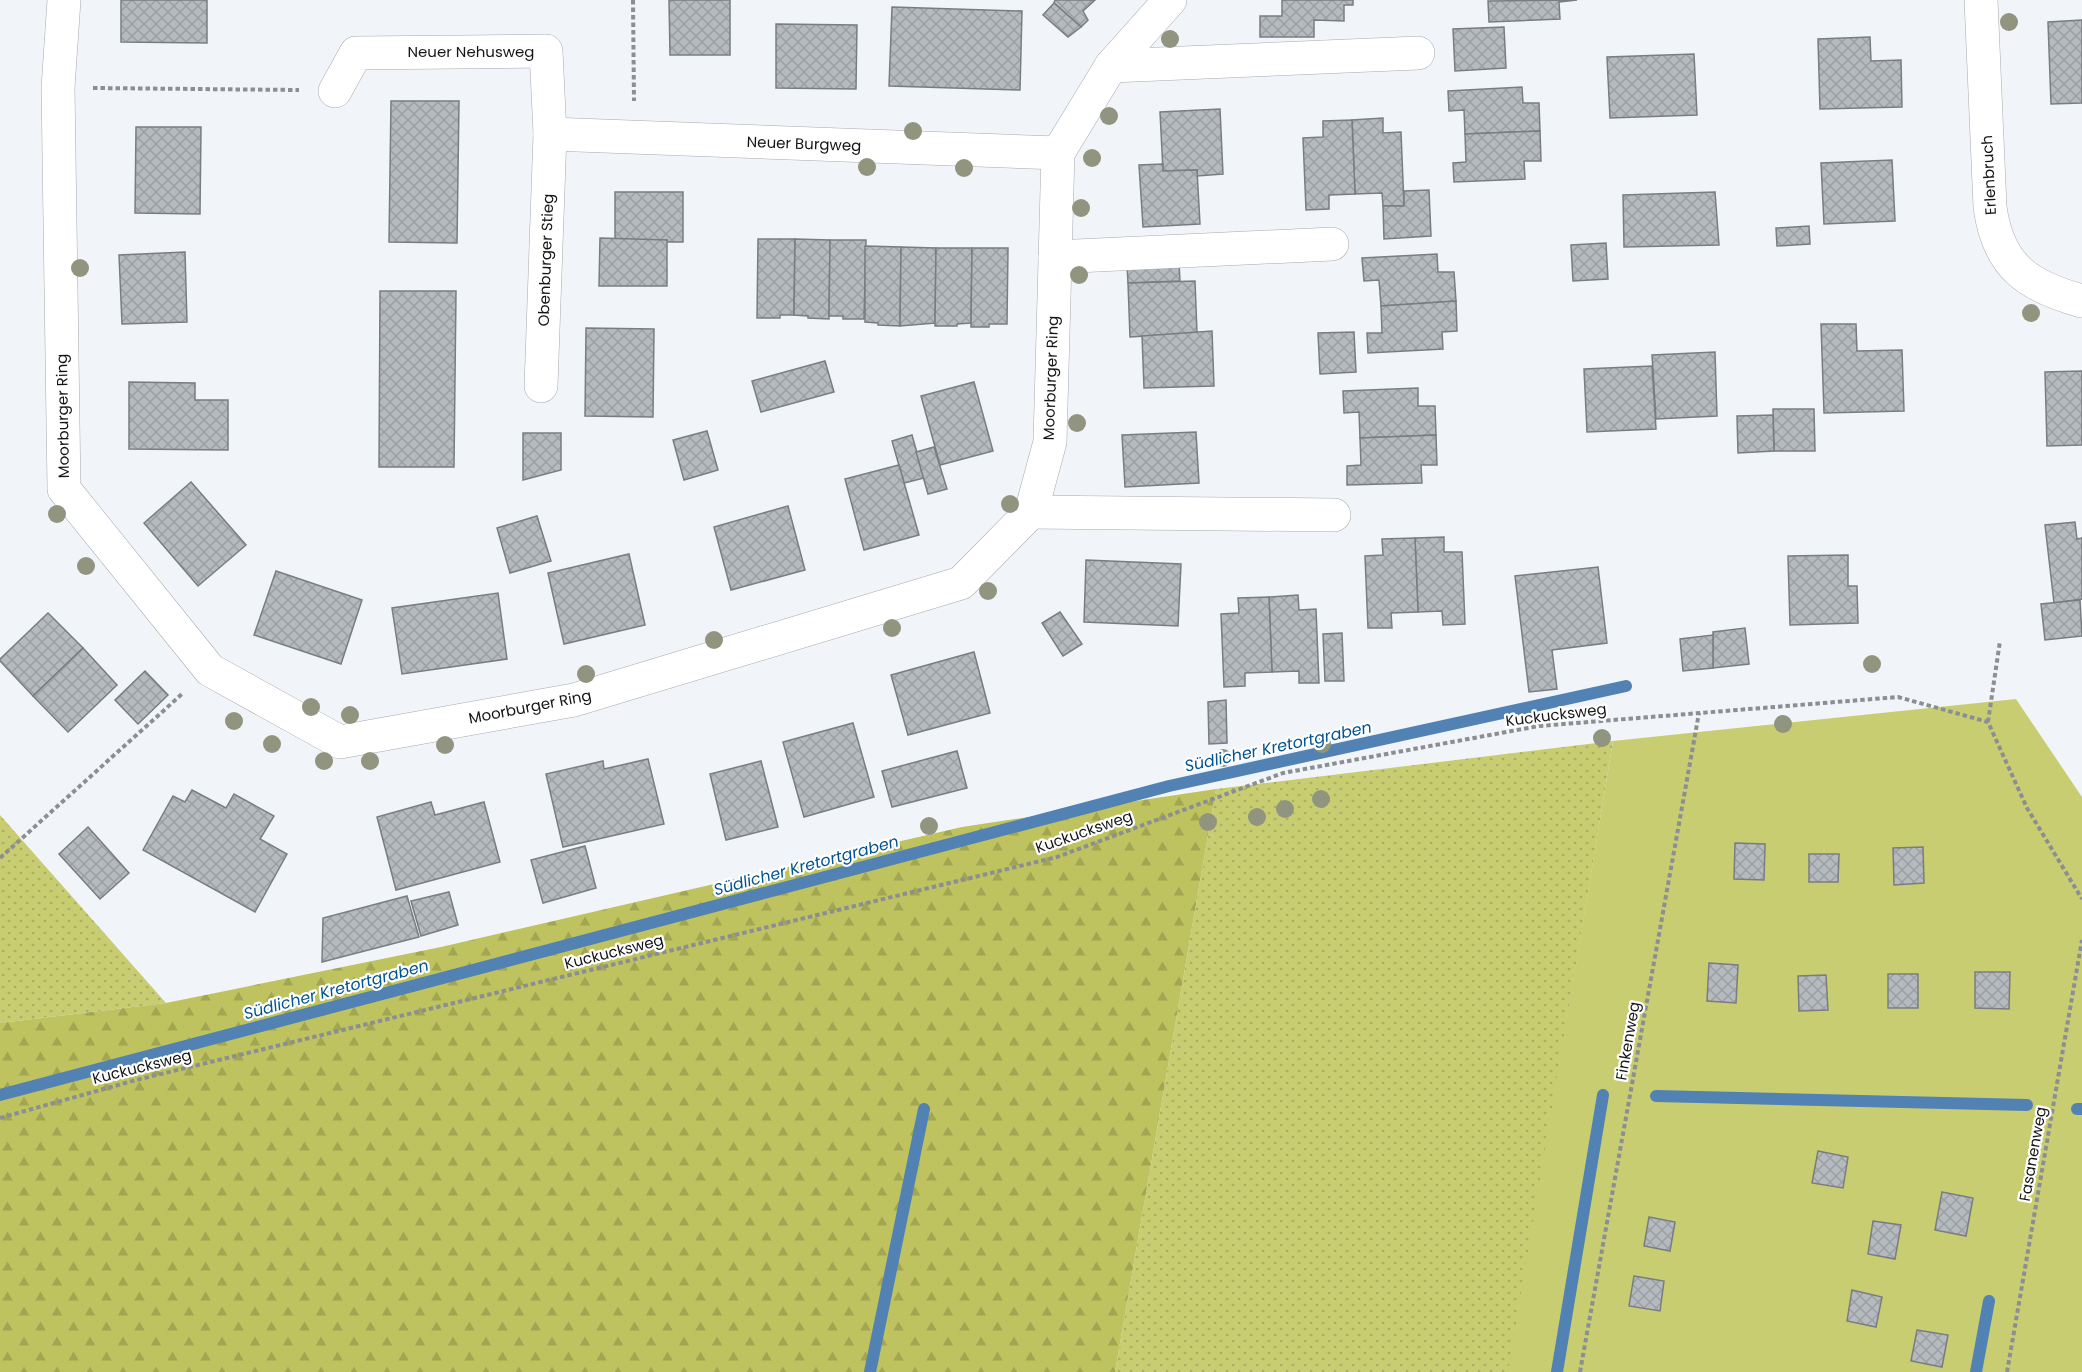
<svg xmlns="http://www.w3.org/2000/svg" width="2082" height="1372" font-family="Poppins,sans-serif">
  <style>
    .grass { fill: url(#grass-dots) }
    .forest { fill: url(#forest-firs) }
    .garden { fill: #c9cd72 }
    .lines { fill: none; stroke-linecap: round; stroke-linejoin: round }
    .stream { stroke: #5182b3; stroke-width: 12 }
    .building { fill: url(#building-cross-hatch); stroke: #797d81; stroke-width: 1.5 }
    .minor-casing { stroke: #a6aaaf; stroke-width: 34 }
    .path { stroke: #8c8f92; stroke-width: 4; stroke-dasharray: 4.5 3; stroke-linecap: butt }
    .minor { stroke: #fff; stroke-width: 33 }
    .tree { fill: #91947f }
    .labels { text-anchor: middle; stroke-width: 4.5; stroke-linejoin: round; paint-order: stroke }
    .street-label { font-size: 15px; fill: #131516; stroke: #fff }
    .water-label { font-size: 16px; font-style: italic; fill: #015391; stroke: #fff }
  </style>
  <defs>
    <pattern id="grass-dots" width="8" height="8" patternUnits="userSpaceOnUse" patternTransform="scale(1.5)"><rect width="8" height="8" fill="#c9cd72"/><path d="M2 2h.1M6 6h.1" fill="none" stroke="#acaf62" stroke-width="1.8" stroke-linecap="round"/></pattern>
    <pattern id="forest-firs" width="22" height="20" patternUnits="userSpaceOnUse" patternTransform="scale(1.5)"><rect width="22" height="20" fill="#bec25f"/><path d="M5 1l3.5 6h-7zM16 11l3.5 6h-7z" fill="#a2a652"/></pattern>
    <pattern id="building-cross-hatch" width="8" height="8" patternUnits="userSpaceOnUse" patternTransform="scale(1.5)"><rect width="8" height="8" fill="#b5babe"/><path d="M0 0l8 8M0 8l8-8" fill="none" stroke="#9b9fa3"/></pattern>
  </defs>
  <rect width="100%" height="100%" fill="#f1f5fa"/>
  <g class="grass">
    <polygon points="1613,741 1509,1372 1115,1372 1216,789"/>
    <polygon points="0,815 166,1003 0,1023"/>
  </g>
  <polygon class="forest" points="1216,789 1115,1372 0,1372 0,1023 166,1003 441,947 962,827"/>
  <polygon class="garden" points="2016,699 2082,797 2082,1372 1508,1372 1613,741"/>
  <g class="lines">
    <g class="stream">
      <polyline points="0,1095 1169,786 1626,686"/>
      <polyline points="1656,1096 2027,1105"/>
      <polyline points="2077,1109 2082,1109"/>
      <polyline points="870,1372 924,1109"/>
      <polyline points="1557,1372 1603,1095"/>
      <polyline points="1976,1372 1989,1301"/>
    </g>
  </g>
  <g class="building">
    <polygon points="121,0 207,0 207,43 121,42"/>
    <polygon points="669,0 730,0 730,55 670,55"/>
    <polygon points="1055,0 1095,0 1083,11 1088,20 1081,27 1054,3"/>
    <polygon points="1282,0 1353,0 1353,5 1344,5 1344,21 1314,20 1314,37 1260,37 1260,16 1282,16"/>
    <polygon points="1577,0 1559,2 1560,19 1489,22 1488,1"/>
    <polygon points="1054,3 1081,27 1068,37 1043,15"/>
    <polygon points="892,7 1022,11 1020,90 889,86"/>
    <polygon points="2082,20 2082,103 2051,104 2048,22"/>
    <polygon points="776,24 857,25 856,89 776,88"/>
    <polygon points="1504,27 1506,68 1455,71 1453,29"/>
    <polygon points="1870,37 1871,61 1901,60 1902,107 1820,109 1818,39"/>
    <polygon points="1694,54 1697,115 1610,118 1607,57"/>
    <polygon points="1522,87 1523,103 1539,103 1540,131 1465,134 1464,110 1449,111 1448,91"/>
    <polygon points="391,101 459,101 457,243 389,242"/>
    <polygon points="1220,109 1223,174 1197,176 1197,170 1163,171 1160,112"/>
    <polygon points="1383,118 1383,133 1401,132 1404,206 1383,206 1382,193 1355,194 1352,120"/>
    <polygon points="1352,120 1355,194 1329,195 1329,209 1306,210 1303,138 1323,137 1323,121"/>
    <polygon points="136,127 201,127 200,214 135,213"/>
    <polygon points="1540,131 1541,161 1524,161 1525,179 1454,182 1453,163 1466,162 1465,134"/>
    <polygon points="1892,160 1895,221 1824,224 1821,163"/>
    <polygon points="1163,164 1163,171 1197,170 1200,224 1143,227 1139,165"/>
    <polygon points="1429,190 1431,236 1384,239 1383,206 1404,206 1404,191"/>
    <polygon points="615,192 683,192 683,242 668,242 667,240 615,240"/>
    <polygon points="1715,192 1719,245 1624,247 1623,195"/>
    <polygon points="1809,226 1810,244 1777,246 1776,228"/>
    <polygon points="600,238 667,240 667,286 599,286"/>
    <polygon points="758,239 795,239 794,315 780,315 780,318 757,318"/>
    <polygon points="795,239 830,240 829,319 808,318 808,316 794,315"/>
    <polygon points="830,240 866,240 864,319 843,319 843,316 829,316"/>
    <polygon points="1606,243 1608,279 1573,281 1571,245"/>
    <polygon points="865,246 901,247 900,326 878,325 878,323 865,322"/>
    <polygon points="901,247 936,248 935,323 900,326"/>
    <polygon points="936,248 972,248 971,323 957,324 957,326 935,326"/>
    <polygon points="972,248 1008,248 1007,324 989,324 989,327 971,327"/>
    <polygon points="185,252 187,322 122,324 119,255"/>
    <polygon points="1437,254 1438,272 1454,272 1456,301 1381,306 1379,280 1364,281 1362,258"/>
    <polygon points="1179,263 1180,281 1128,283 1127,265"/>
    <polygon points="1195,281 1197,333 1130,337 1128,283"/>
    <polygon points="380,291 456,291 454,467 379,467"/>
    <polygon points="1456,301 1457,331 1442,332 1443,349 1368,353 1367,333 1382,333 1381,306"/>
    <polygon points="1821,324 1856,324 1857,351 1902,350 1904,411 1824,413"/>
    <polygon points="586,328 654,329 653,417 585,416"/>
    <polygon points="1212,331 1214,386 1144,388 1142,336"/>
    <polygon points="1354,332 1356,372 1320,374 1318,333"/>
    <polygon points="1715,352 1717,416 1656,419 1652,355"/>
    <polygon points="825,361 834,392 761,412 752,381"/>
    <polygon points="1652,366 1656,429 1587,432 1584,369"/>
    <polygon points="2082,371 2082,445 2047,446 2045,372"/>
    <polygon points="129,382 195,383 195,400 228,400 228,450 129,449"/>
    <polygon points="974,382 993,451 940,465 921,396"/>
    <polygon points="1418,388 1418,406 1435,406 1436,435 1360,438 1359,412 1344,413 1343,391"/>
    <polygon points="1773,409 1814,409 1815,451 1774,451"/>
    <polygon points="1773,415 1774,451 1738,453 1737,416"/>
    <polygon points="707,431 718,470 684,480 673,440"/>
    <polygon points="1196,432 1199,483 1125,487 1122,435"/>
    <polygon points="523,433 561,433 561,470 523,480"/>
    <polygon points="912,435 924,478 904,483 892,441"/>
    <polygon points="1436,435 1437,465 1421,465 1422,483 1347,485 1347,466 1361,465 1360,438"/>
    <polygon points="934,447 947,489 928,494 916,452"/>
    <polygon points="899,465 919,535 864,550 845,479"/>
    <polygon points="191,482 246,545 198,586 144,523"/>
    <polygon points="788,506 805,570 731,590 714,527"/>
    <polygon points="537,516 551,561 510,573 497,528"/>
    <polygon points="2075,522 2077,539 2082,538 2082,599 2054,603 2045,525"/>
    <polygon points="1444,537 1444,552 1462,552 1465,624 1443,625 1442,611 1418,612 1415,538"/>
    <polygon points="1415,538 1418,612 1391,613 1392,628 1368,628 1365,556 1383,555 1382,539"/>
    <polygon points="629,554 645,625 564,644 548,573"/>
    <polygon points="1848,555 1848,586 1857,586 1858,623 1790,625 1788,556"/>
    <polygon points="1086,560 1181,564 1178,626 1084,622"/>
    <polygon points="1598,567 1607,643 1552,650 1557,689 1529,692 1515,576"/>
    <polygon points="276,571 362,600 341,664 254,635"/>
    <polygon points="498,593 507,659 402,674 392,608"/>
    <polygon points="1298,595 1299,610 1316,609 1319,683 1299,683 1299,671 1272,672 1269,597"/>
    <polygon points="1269,597 1272,672 1245,673 1245,686 1224,687 1221,614 1239,613 1238,598"/>
    <polygon points="2080,600 2082,636 2045,640 2041,604"/>
    <polygon points="1060,612 1082,644 1063,656 1042,623"/>
    <polygon points="48,613 83,648 33,696 0,661 0,659"/>
    <polygon points="1745,628 1749,664 1713,668 1713,632"/>
    <polygon points="1342,633 1344,681 1325,681 1323,634"/>
    <polygon points="1713,635 1713,668 1683,671 1680,639"/>
    <polygon points="83,648 117,685 68,732 33,696"/>
    <polygon points="974,652 990,713 908,735 891,675"/>
    <polygon points="145,671 168,695 138,724 115,700"/>
    <polygon points="1226,700 1227,743 1209,744 1208,702"/>
    <polygon points="853,723 874,797 804,817 783,742"/>
    <polygon points="957,751 967,788 892,807 882,771"/>
    <polygon points="648,759 664,824 563,847 546,774 603,761 604,769"/>
    <polygon points="761,761 778,827 726,840 710,774"/>
    <polygon points="192,790 226,808 234,794 274,816 260,839 287,854 255,912 143,850 173,796 185,802"/>
    <polygon points="431,802 435,815 484,802 500,862 396,890 377,817"/>
    <polygon points="88,827 129,873 100,899 59,854"/>
    <polygon points="1735,843 1765,844 1764,880 1734,879"/>
    <polygon points="585,846 596,888 543,903 531,860"/>
    <polygon points="1923,847 1924,883 1894,885 1893,848"/>
    <polygon points="1809,854 1839,854 1838,882 1809,882"/>
    <polygon points="449,892 458,925 421,936 411,901"/>
    <polygon points="407,896 419,937 322,962 323,918"/>
    <polygon points="1709,963 1738,965 1736,1003 1707,1001"/>
    <polygon points="1975,972 2010,972 2009,1009 1975,1008"/>
    <rect x="1888" y="974" width="30" height="34"/>
    <polygon points="1826,975 1828,1010 1799,1011 1798,976"/>
    <polygon points="1818,1151 1848,1157 1843,1188 1812,1183"/>
    <polygon points="1942,1192 1973,1198 1966,1236 1935,1230"/>
    <polygon points="1649,1217 1675,1222 1670,1251 1644,1246"/>
    <polygon points="1873,1221 1901,1225 1895,1259 1868,1254"/>
    <polygon points="1634,1276 1664,1281 1660,1311 1629,1306"/>
    <polygon points="1852,1290 1882,1297 1876,1327 1847,1321"/>
    <polygon points="1917,1330 1948,1335 1942,1367 1911,1361"/>
  </g>
  <g class="lines">
    <defs>
      <g id="minor">
        <polyline points="64,0 58,88 64,489 210,670 340,742 574,700 961,583 1031,512 1050,442 1058,153 1111,66 1170,0"/>
        <path d="M 1981,0 L 1990,207 C 1998,266 2027,286 2082,301"/>
        <polyline points="1111,66 1418,53"/>
        <polyline points="335,91 356,53 546,51 550,134 541,386"/>
        <polyline points="550,134 1058,153"/>
        <polyline points="1055,257 1332,244"/>
        <polyline points="1031,512 1334,515"/>
      </g>
    </defs>
    <use href="#minor" class="minor-casing"/>
    <g class="path">
      <polyline points="633,0 634,101"/>
      <polyline points="93,88 299,90"/>
      <polyline points="1988,722 2000,641"/>
      <polyline points="0,858 182,694"/>
      <polyline points="0,1118 136,1080 1057,857 1283,773 1539,726 1898,697 1988,722 2027,808 2082,899"/>
      <polyline points="1580,1372 1699,713"/>
      <polyline points="2007,1372 2082,940"/>
    </g>
    <use href="#minor" class="minor"/>
  </g>
  <g class="tree">
    <circle cx="2009" cy="22" r="9"/>
    <circle cx="1170" cy="39" r="9"/>
    <circle cx="1109" cy="116" r="9"/>
    <circle cx="913" cy="131" r="9"/>
    <circle cx="1092" cy="158" r="9"/>
    <circle cx="867" cy="167" r="9"/>
    <circle cx="964" cy="168" r="9"/>
    <circle cx="1081" cy="208" r="9"/>
    <circle cx="80" cy="268" r="9"/>
    <circle cx="1079" cy="275" r="9"/>
    <circle cx="2031" cy="313" r="9"/>
    <circle cx="1077" cy="423" r="9"/>
    <circle cx="1010" cy="504" r="9"/>
    <circle cx="57" cy="514" r="9"/>
    <circle cx="86" cy="566" r="9"/>
    <circle cx="988" cy="591" r="9"/>
    <circle cx="892" cy="628" r="9"/>
    <circle cx="714" cy="640" r="9"/>
    <circle cx="1872" cy="664" r="9"/>
    <circle cx="586" cy="674" r="9"/>
    <circle cx="311" cy="707" r="9"/>
    <circle cx="350" cy="715" r="9"/>
    <circle cx="234" cy="721" r="9"/>
    <circle cx="1783" cy="724" r="9"/>
    <circle cx="1602" cy="738" r="9"/>
    <circle cx="272" cy="744" r="9"/>
    <circle cx="1322" cy="744" r="9"/>
    <circle cx="445" cy="745" r="9"/>
    <circle cx="1223" cy="758" r="9"/>
    <circle cx="324" cy="761" r="9"/>
    <circle cx="370" cy="761" r="9"/>
    <circle cx="1321" cy="799" r="9"/>
    <circle cx="1285" cy="809" r="9"/>
    <circle cx="1257" cy="817" r="9"/>
    <circle cx="1208" cy="822" r="9"/>
    <circle cx="929" cy="826" r="9"/>
  </g>
  <g class="labels">
    <g class="street-label">
      <text x="471" y="57">Neuer Nehusweg</text>
      <text transform="translate(804 144) rotate(2)" y="5">Neuer Burgweg</text>
      <text transform="translate(1989 175) rotate(-93)" y="5">Erlenbruch</text>
      <text transform="translate(546 260) rotate(-88)" y="5">Obenburger Stieg</text>
      <text transform="translate(1051 378) rotate(-88)" y="5">Moorburger Ring</text>
      <text transform="translate(63 416) rotate(-91)" y="5">Moorburger Ring</text>
      <text transform="translate(530 707) rotate(-11)" y="5">Moorburger Ring</text>
      <text transform="translate(1556 715) rotate(-7)" y="5">Kuckucksweg</text>
      <text transform="translate(1084 832) rotate(-19)" y="5">Kuckucksweg</text>
      <text transform="translate(614 952) rotate(-14)" y="5">Kuckucksweg</text>
      <text transform="translate(1628 1041) rotate(-80)" y="5">Finkenweg</text>
      <text transform="translate(142 1067) rotate(-14)" y="5">Kuckucksweg</text>
      <text transform="translate(2033 1154) rotate(-80)" y="5">Fasanenweg</text>
    </g>
    <g class="water-label">
      <text transform="translate(1278 746) rotate(-12)" y="6">Südlicher Kretortgraben</text>
      <text transform="translate(806 865) rotate(-15)" y="6">Südlicher Kretortgraben</text>
      <text transform="translate(336 989) rotate(-15)" y="6">Südlicher Kretortgraben</text>
    </g>
  </g>
</svg>
